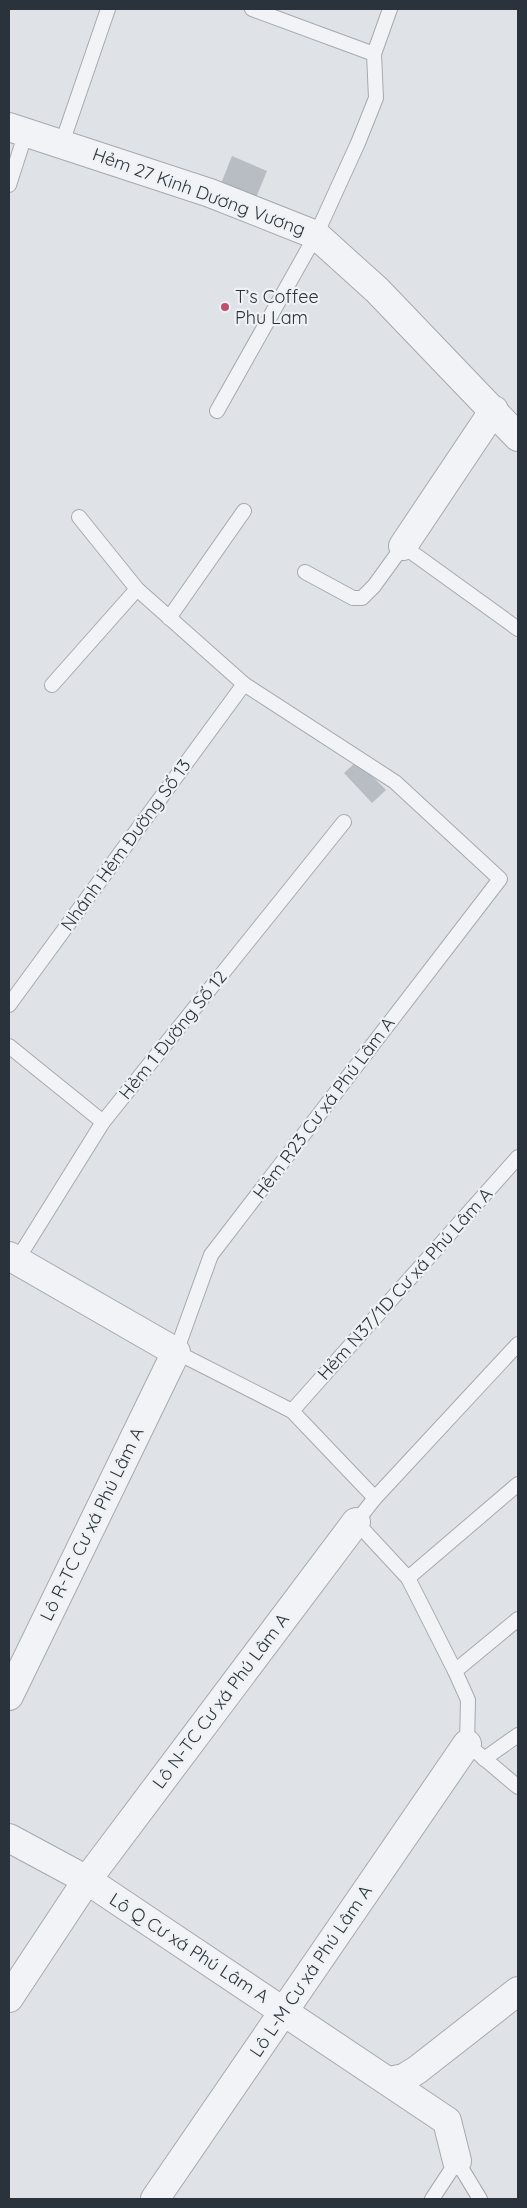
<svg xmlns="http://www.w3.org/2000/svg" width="527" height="2208" font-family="Quicksand,sans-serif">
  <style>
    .building { fill: #b7bdc3 }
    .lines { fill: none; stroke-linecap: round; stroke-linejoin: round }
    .service-casing { stroke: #a5aab0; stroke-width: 16 }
    .minor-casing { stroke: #a5aab0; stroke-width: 30 }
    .service { stroke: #f2f3f6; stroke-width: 14 }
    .minor { stroke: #f2f3f6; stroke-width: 28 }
    .poi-dot { fill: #c0506d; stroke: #eff2f5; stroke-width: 2 }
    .labels { text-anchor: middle; stroke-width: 4.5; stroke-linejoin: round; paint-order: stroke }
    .street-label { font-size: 18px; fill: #2a323c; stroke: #eff2f5 }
    .poi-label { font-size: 18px; fill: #2a323c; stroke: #eff2f5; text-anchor: start }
  </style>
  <rect width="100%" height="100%" fill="#dfe3e7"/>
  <g class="building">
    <polygon points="232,156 267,171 255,200 220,186"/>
    <polygon points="357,761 386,790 372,803 344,773"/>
  </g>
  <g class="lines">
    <defs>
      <g id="service">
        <polyline points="252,9 374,54"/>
        <polyline points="62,143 108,9"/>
        <polyline points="9,185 26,132"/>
        <polyline points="217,411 316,235 358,143 376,98 374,54 390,9"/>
        <polyline points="79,517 137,589 244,684 395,782 500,879 211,1255 176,1352 292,1411 375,1498"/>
        <polyline points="305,572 353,598 362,598 374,586 403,546 518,629"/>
        <polyline points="169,618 244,511"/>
        <polyline points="52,685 137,589"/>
        <polyline points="9,1005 244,684"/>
        <polyline points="9,1046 103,1122"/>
        <polyline points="17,1260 103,1122 344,822"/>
        <polyline points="518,1344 375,1498 356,1522 408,1578 455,1671 468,1700 467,1744 518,1787"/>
        <polyline points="292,1411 518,1157"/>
        <polyline points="408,1578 518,1484"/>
        <polyline points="455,1671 518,1619"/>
        <polyline points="484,1759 518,1735"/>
        <polyline points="432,2199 457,2161 480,2199"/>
      </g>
      <g id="minor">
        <polyline points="9,127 210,193 316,235 377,290 518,437"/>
        <polyline points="403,546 494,410"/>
        <polyline points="9,1256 176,1352 9,1696"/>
        <polyline points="9,1838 87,1880 447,2121 457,2161"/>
        <polyline points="9,1998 87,1880 356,1522"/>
        <polyline points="390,2081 404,2078 417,2070 518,1991"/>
        <polyline points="155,2199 467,1744"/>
      </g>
    </defs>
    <use href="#service" class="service-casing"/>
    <use href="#minor" class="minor-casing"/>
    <use href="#service" class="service"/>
    <use href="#minor" class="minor"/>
  </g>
  <circle class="poi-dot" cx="225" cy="307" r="5"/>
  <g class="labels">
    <g class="street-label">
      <text transform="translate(199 192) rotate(20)" y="6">Hẻm 27 Kinh Dương Vương</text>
      <text transform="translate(126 845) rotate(-54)" y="6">Nhánh Hẻm Đường Số 13</text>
      <text transform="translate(173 1035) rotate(-51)" y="6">Hẻm 1 Đường Số 12</text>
      <text transform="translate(324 1108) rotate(-53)" y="6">Hẻm R23 Cư xá Phú Lâm A</text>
      <text transform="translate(405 1284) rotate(-48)" y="6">Hẻm N37/1D Cư xá Phú Lâm A</text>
      <text transform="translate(92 1524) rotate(-64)" y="6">Lô R-TC Cư xá Phú Lâm A</text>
      <text transform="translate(221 1701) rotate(-53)" y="6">Lô N-TC Cư xá Phú Lâm A</text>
      <text transform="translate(189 1948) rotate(33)" y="6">Lô Q Cư xá Phú Lâm A</text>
      <text transform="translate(311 1971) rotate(-56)" y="6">Lô L-M Cư xá Phú Lâm A</text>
    </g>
    <g class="poi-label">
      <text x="235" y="303">T’s Coffee<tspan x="235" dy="21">Phu Lam</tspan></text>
    </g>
  </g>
  <rect width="527" height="2208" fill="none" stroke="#2a323c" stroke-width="20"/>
</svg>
